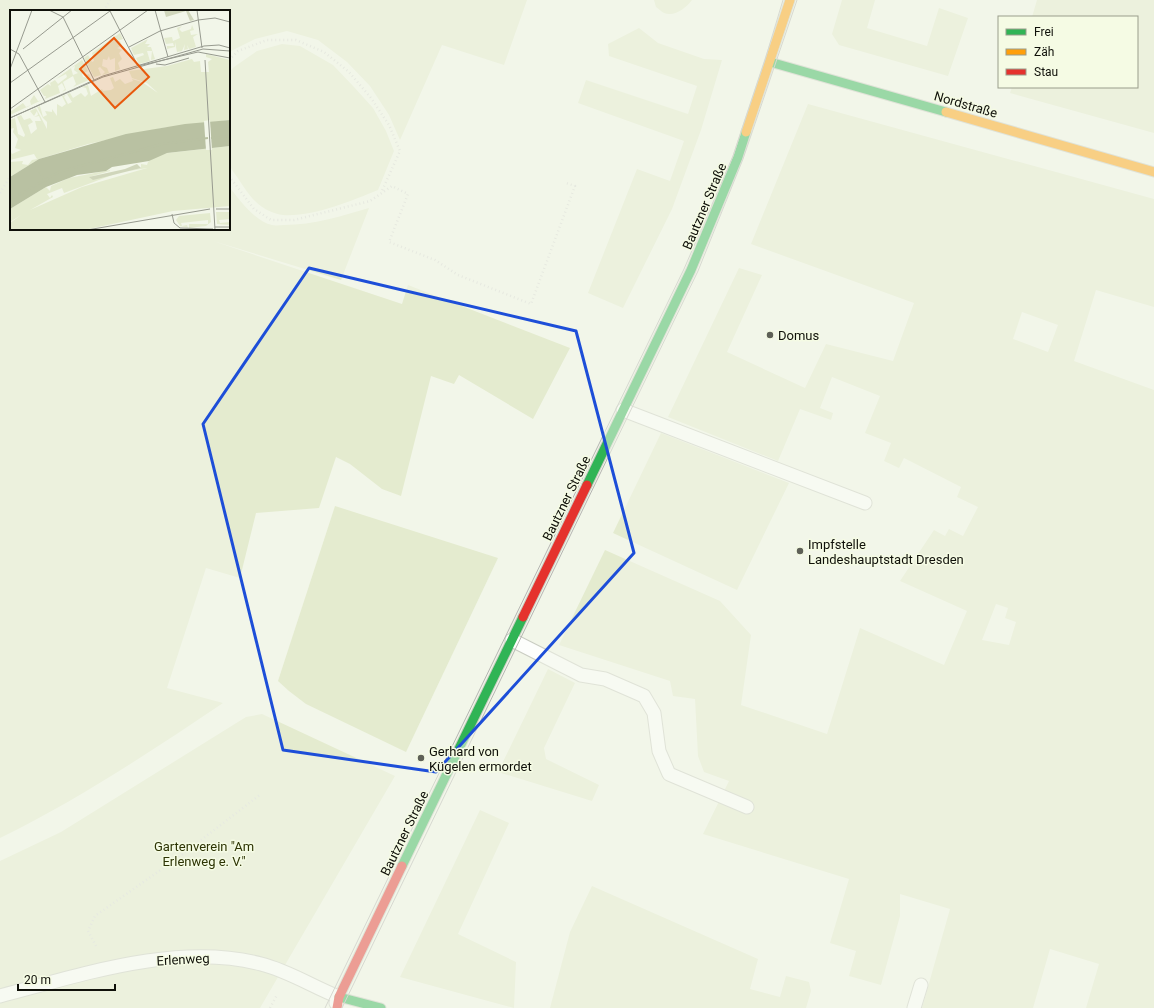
<svg xmlns="http://www.w3.org/2000/svg" width="1154" height="1008" font-family="Roboto,sans-serif">
  <style>
    .green { fill: #e4ebcf; fill-rule: evenodd }
    .lines { fill: none; stroke-linecap: round; stroke-linejoin: round }
    .lane-casing { stroke: #c9ccc2; stroke-width: 15 }
    .fast-casing { stroke: #c9ccc2; stroke-width: 11 }
    .slow-casing { stroke: #c9ccc2; stroke-width: 11 }
    .jam-casing { stroke: #c9ccc2; stroke-width: 11 }
    .path { stroke: #d8d9d5; stroke-width: 2.5; stroke-dasharray: 1 3; stroke-linecap: butt }
    .lane { stroke: #fdfefc; stroke-width: 13 }
    .fast { stroke: #30b455; stroke-width: 9 }
    .slow { stroke: #ff9f0a; stroke-width: 9 }
    .jam { stroke: #e5322d; stroke-width: 9 }
    .tram { stroke: #b5b5b2; stroke-width: 1 }
    .marked { fill: none; stroke: #1d4ed8; stroke-width: 3; stroke-linejoin: round }
    .poi-dot { fill: #5e6057; stroke: #f5fbe4; stroke-width: 1.5 }
    .labels { text-anchor: middle; stroke-width: 3; stroke-linejoin: round; paint-order: stroke }
    .street-label { font-size: 13px; fill: #0f1009; stroke: #f5fbe4 }
    .poi-label { font-size: 13px; fill: #0f1009; stroke: #f5fbe4; text-anchor: start }
    .park-label { font-size: 13px; fill: #2d3404; stroke: #f5fbe4 }
    .inset-river { fill: none; stroke: #b9c1a2; stroke-width: 2 }
    .inset-road { fill: none; stroke: #979a8f; stroke-width: 1 }
    .view { fill: #e8590c; fill-opacity: 0.15; stroke: #e8590c; stroke-width: 2 }
    .inset-edge { fill: none; stroke: #0f1009; stroke-width: 2 }
  </style>
  <rect width="100%" height="100%" fill="#f2f6e9"/>
  <g class="green">
    <path d="M 0,0 L 527,0 L 504,65 L 442,45 L 400,140 L 389,115 L 370,86 L 347,62 L 318,40 L 287,31 L 255,39 L 229,52 L 229,11 L 11,11 L 11,229 L 229,229 L 229,186 C 238,199 256,222 272,225 C 276,226 280,225 284,225 C 314,225 341,216 369,208 L 341,280 L 213,241 L 402,304 L 408,285 L 570,348 L 533,419 L 459,375 L 454,384 L 431,376 L 401,496 L 382,489 L 350,464 L 336,457 L 319,508 L 256,513 L 240,578 L 206,568 L 167,688 L 223,703 C 150,752 78,800 0,838 Z"/>
    <path d="M 654,0 L 692,0 C 686,8 675,17 664,13 C 662,12 659,9 656,7 Z"/>
    <polygon points="842,0 875,0 867,28 927,46 939,8 968,18 948,76 839,45 832,34"/>
    <polygon points="1037,0 1154,0 1154,133 1010,93 1012,87 1137,87 1137,17 1032,17"/>
    <polygon points="639,28 658,43 704,59 722,60 701,130 672,209 623,308 588,293 637,169 670,181 684,141 578,103 586,80 688,114 697,86 609,56 608,44"/>
    <path d="M 282,44 L 300,46 L 333,65 L 354,87 L 373,108 L 386,131 L 394,151 L 378,190 C 351,201 313,217 283,215 C 274,214 263,209 256,202 C 247,194 240,180 232,170 L 229,164 L 229,72 L 234,67 L 257,51 Z"/>
    <path d="M 808,104 L 1154,199 L 1154,307 L 1096,290 L 1074,361 L 1154,390 L 1154,1008 L 1086,1008 L 1099,964 L 1050,949 L 1033,1008 L 922,1008 L 950,909 L 900,894 L 900,916 L 881,985 L 849,976 L 856,951 L 830,943 L 849,879 L 703,834 L 729,781 L 704,772 L 698,756 L 695,699 L 673,696 L 670,681 L 559,645 L 605,550 L 720,601 L 751,635 L 741,705 L 827,734 L 860,628 L 944,665 L 967,611 L 900,581 L 934,530 L 945,536 L 949,529 L 963,536 L 978,507 L 957,497 L 961,487 L 904,458 L 899,468 L 884,461 L 891,443 L 865,433 L 880,396 L 832,377 L 820,408 L 833,413 L 831,420 L 800,409 L 778,461 L 668,417 L 739,268 L 762,275 L 727,352 L 805,388 L 826,344 L 893,361 L 914,303 L 751,244 ZM 1022,312 L 1058,325 L 1048,352 L 1013,339 ZM 996,604 L 1008,608 L 1005,618 L 1016,622 L 1009,645 L 982,640 Z"/>
    <polygon points="661,433 789,483 737,590 613,533"/>
    <polygon points="335,506 498,558 406,752 306,704 289,691 278,681"/>
    <polygon points="548,669 575,683 544,748 546,759 599,785 592,801 498,772"/>
    <polygon points="262,714 395,776 260,1008 0,1008 0,861 61,832 246,717"/>
    <polygon points="480,810 509,823 458,934 516,962 514,1008 400,977"/>
    <polygon points="592,886 758,959 750,989 780,997 786,976 809,982 811,991 806,1008 550,1008 570,932"/>
  </g>
  <g class="lines">
    <defs>
      <g id="lane">
        <polyline points="623,410 865,503"/>
        <polyline points="512,640 581,675 605,679 644,696 654,713 659,751 669,774 747,807"/>
        <path d="M 0,996 C 81,975 178,942 261,964 C 289,971 313,987 339,997 L 336,1003"/>
        <polyline points="914,1008 921,985"/>
      </g>
      <g id="fast">
        <polyline points="770,62 946,112"/>
        <polyline points="587,485 691,270 738,157 746,132"/>
        <polyline points="402,866 523,617"/>
        <polyline points="339,997 381,1008"/>
      </g>
      <g id="slow">
        <polyline points="946,112 1154,172"/>
        <polyline points="746,132 790,0"/>
      </g>
      <g id="jam">
        <polyline points="523,617 587,485"/>
        <polyline points="337,1008 339,997 402,866"/>
      </g>
    </defs>
    <use href="#lane" class="lane-casing"/>
    <use href="#fast" class="fast-casing"/>
    <use href="#slow" class="slow-casing"/>
    <use href="#jam" class="jam-casing"/>
    <g class="path">
      <polyline points="104,11 110,0"/>
      <polyline points="229,60 238,51 267,40 296,40 324,52 349,72 371,98 389,125 400,151 381,193"/>
      <polyline points="229,176 254,209 271,220 294,220 370,201 392,186 408,194 389,242 435,260 458,275 531,304 575,186 566,183"/>
      <polyline points="0,193 11,175"/>
      <polyline points="96,946 88,931 95,916 179,857 261,794"/>
      <polyline points="270,1008 277,995"/>
    </g>
    <use href="#lane" class="lane"/>
    <use href="#fast" class="fast"/>
    <use href="#slow" class="slow"/>
    <use href="#jam" class="jam"/>
    <g class="tram">
      <polyline points="325,1008 684,269 733,156 765,60 783,0"/>
      <polyline points="342,1008 698,271 743,159 797,0"/>
    </g>
  </g>
  <path d="M0 0H1154V1008H0ZM 309,268 L 576,331 L 634,553 L 436,772 L 283,750 L 203,424 Z" fill="#f2f6e9" fill-opacity=".55" fill-rule="evenodd"/>
  <path class="marked" d="M 309,268 L 576,331 L 634,553 L 436,772 L 283,750 L 203,424 Z"/>
  <g class="poi-dot">
    <circle cx="770" cy="335" r="4"/>
    <circle cx="800" cy="551" r="4"/>
    <circle cx="421" cy="758" r="4"/>
  </g>
  <g class="labels">
    <g class="street-label">
      <text transform="translate(966 104) rotate(16)" y="5">Nordstraße</text>
      <text transform="translate(704 206) rotate(-67)" y="5">Bautzner Straße</text>
      <text transform="translate(566 498) rotate(-64)" y="5">Bautzner Straße</text>
      <text transform="translate(404 833) rotate(-64)" y="5">Bautzner Straße</text>
      <text transform="translate(183 959) rotate(-3)" y="5">Erlenweg</text>
    </g>
    <g class="poi-label">
      <text x="778" y="340">Domus</text>
      <text x="808" y="549">Impfstelle<tspan x="808" dy="15">Landeshauptstadt Dresden</tspan></text>
      <text x="429" y="756">Gerhard von<tspan x="429" dy="15">Kügelen ermordet</tspan></text>
    </g>
    <g class="park-label">
      <text x="204" y="851">Gartenverein "Am<tspan x="204" dy="15">Erlenweg e. V."</tspan></text>
    </g>
  </g>
  <g transform="translate(10 10)">
    <rect width="220" height="220" fill="#f2f6e9"/>
    <path d="M 182,15 L 184,20 L 180,21 L 181,25 L 188,24 L 183,27 L 186,37 L 179,39 L 177,35 L 178,39 L 174,40 L 175,34 L 172,41 L 167,42 L 165,32 L 165,37 L 157,39 L 157,36 L 164,36 L 163,33 L 156,34 L 154,28 L 162,27 L 163,31 L 170,28 L 167,18 L 172,16 L 169,19 L 172,22 L 181,19 ZM 110,23 L 113,29 L 104,32 L 110,31 L 112,36 L 107,38 L 112,40 L 109,43 L 112,49 L 108,53 L 110,59 L 105,61 L 105,48 L 100,50 L 99,46 L 97,50 L 93,49 L 92,56 L 97,58 L 99,63 L 92,65 L 95,62 L 90,57 L 88,58 L 91,65 L 84,67 L 74,48 L 78,45 L 82,52 L 84,51 L 82,43 ZM 138,29 L 135,34 L 140,34 L 137,37 L 141,37 L 145,49 L 141,50 L 142,41 L 137,41 L 140,51 L 129,54 L 126,48 L 134,45 L 133,43 L 124,45 L 121,38 ZM 196,44 L 220,50 L 220,110 L 152,118 L 78,134 L 29,149 L 0,167 L 0,152 L 13,151 L 12,154 L 18,155 L 22,150 L 27,149 L 24,144 L 0,150 L 0,140 L 2,144 L 11,140 L 5,138 L 8,129 L 3,122 L 4,118 L 0,119 L 0,110 L 5,108 L 8,124 L 14,127 L 15,125 L 7,107 L 11,105 L 14,110 L 20,108 L 23,112 L 18,115 L 21,124 L 27,119 L 25,111 L 31,111 L 29,106 L 24,107 L 28,105 L 27,101 L 24,106 L 20,101 L 26,98 L 37,119 L 37,112 L 33,108 L 27,97 L 30,96 L 33,107 L 37,105 L 35,101 L 42,102 L 42,99 L 47,106 L 47,94 L 52,97 L 56,94 L 52,86 L 56,85 L 54,87 L 58,94 L 62,92 L 57,84 L 60,83 L 63,88 L 71,83 L 75,87 L 78,84 L 76,78 L 72,77 L 78,75 L 81,86 L 92,79 L 93,81 L 101,80 L 104,78 L 100,68 L 103,67 L 105,72 L 110,69 L 115,74 L 123,71 L 122,69 L 132,72 L 148,83 L 137,73 L 122,68 L 119,61 L 157,56 L 182,49 L 184,52 L 190,51 L 191,62 L 199,62 L 198,52 L 202,49 L 196,47 ZM 72,50 L 78,61 L 72,64 L 73,67 L 79,68 L 76,65 L 79,64 L 81,69 L 63,77 L 66,74 L 63,66 L 53,72 L 56,80 L 52,82 L 55,79 L 52,73 L 48,76 L 50,83 L 35,89 L 36,86 L 34,86 L 30,80 L 38,74 L 41,76 L 40,73 L 45,70 L 48,74 L 57,67 L 56,64 L 46,69 L 61,58 L 63,65 L 68,63 L 64,60 L 65,56 L 61,58 ZM 24,85 L 28,91 L 32,90 L 0,105 L 0,102 L 13,93 L 16,97 L 21,95 L 20,91 ZM 220,136 L 220,196 L 163,201 L 74,220 L 0,220 L 0,213 L 11,205 L 0,212 L 0,199 L 36,177 L 40,181 L 41,176 L 59,168 L 100,160 L 100,161 L 79,167 L 105,164 L 54,183 L 52,178 L 37,184 L 40,188 L 42,185 L 43,187 L 20,200 L 72,177 L 137,158 L 119,161 L 131,158 L 131,154 L 137,155 L 138,152 L 149,144 ZM 206,202 L 220,202 L 220,209 L 209,210 L 210,213 L 220,212 L 220,215 L 207,214 ZM 200,203 L 201,212 L 196,216 L 179,218 L 179,214 L 198,214 L 198,210 L 171,213 L 172,216 L 177,215 L 178,218 L 170,216 L 166,210 L 169,206 Z" fill="#e4ebcf"/>
    <path d="M 154,0 L 178,0 L 184,10 L 180,11 L 176,1 L 156,7 ZM 127,154 L 131,158 L 83,170 L 79,167 L 115,159 Z" fill="#d0d6bb"/>
    <path d="M 220,110 L 220,136 L 157,143 L 139,151 L 102,157 L 96,161 L 67,165 L 36,177 L 0,199 L 0,167 L 29,149 L 116,124 L 175,114 Z" fill="#b9c1a2"/>
    <path d="M 200,110 L 202,140 L 196,140 L 194,111 Z" fill="#f2f6e9"/>
    <path class="inset-river" d="M 201,128 L 220,126M 26,155 L 37,175M 0,190 L 49,162 L 152,134 L 198,128"/>
    <path class="inset-road" d="M 39,0 L 53,7 L 84,70M 145,0 L 158,47M 187,0 L 192,38M 100,1 L 128,56M 119,37 L 150,21 L 188,10 L 205,8 L 220,12M 0,39 L 9,44 L 35,92M 13,39 L 62,0M 195,50 L 205,220M 146,54 L 155,55 L 179,48M 128,56 L 188,42 L 220,48M 0,59 L 22,0M 0,73 L 100,1M 0,99 L 138,0M 0,108 L 93,66 L 194,36 L 209,35 L 220,38M 0,108 L 93,67 L 193,39 L 220,41M 206,199 L 220,199M 162,204 L 164,213 L 170,218 L 203,219M 205,217 L 220,217M 77,220 L 200,199"/>
    <path class="view" d="M 104,28 L 139,67 L 105,98 L 70,59 Z"/>
    <rect width="220" height="220" class="inset-edge"/>
  </g>
  <rect x="998" y="16" width="140" height="72" fill="#f5fbe4" stroke="#999d8c"/>
  <rect x="1006" y="29" width="20" height="6" fill="#30b455" stroke="#999d8c"/>
  <text x="1034" y="36" font-size="12" fill="#0f1009">Frei</text>
  <rect x="1006" y="49" width="20" height="6" fill="#ff9f0a" stroke="#999d8c"/>
  <text x="1034" y="56" font-size="12" fill="#0f1009">Zäh</text>
  <rect x="1006" y="69" width="20" height="6" fill="#e5322d" stroke="#999d8c"/>
  <text x="1034" y="76" font-size="12" fill="#0f1009">Stau</text>
  <path d="M18 984v6h97v-6" fill="none" stroke="#0f1009" stroke-width="2"/>
  <text x="24" y="984" font-size="12" fill="#0f1009" stroke="#f5fbe4" stroke-width="3" paint-order="stroke">20 m</text>
</svg>
